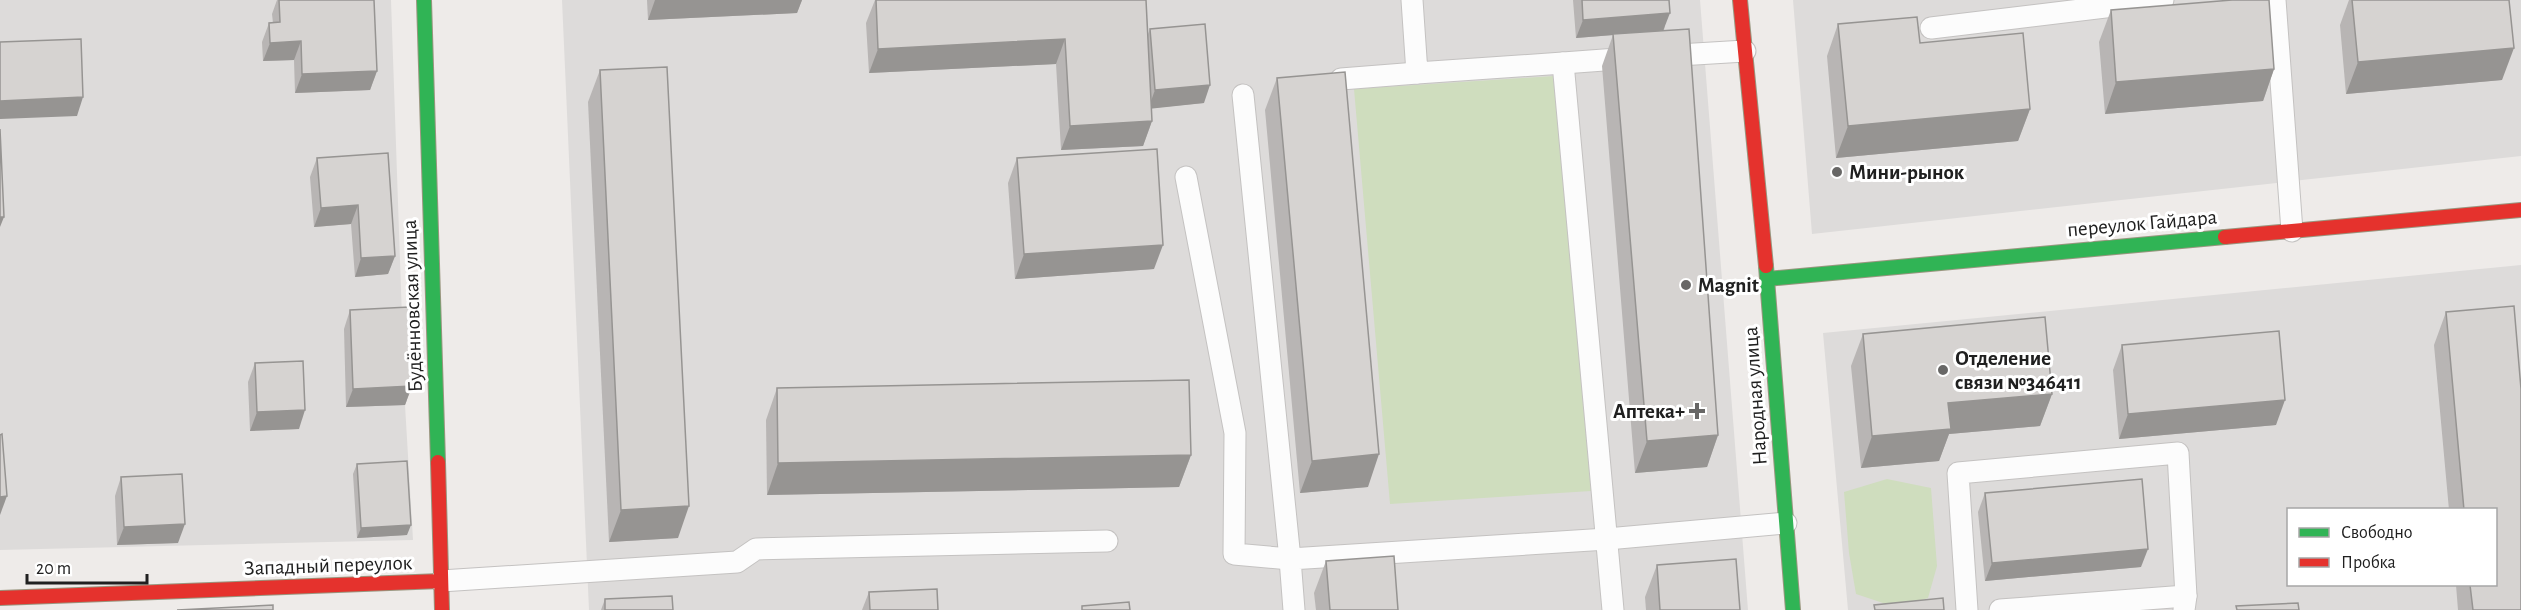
<svg xmlns="http://www.w3.org/2000/svg" width="2521" height="610" font-family="'Alegreya Sans',sans-serif">
  <style>
    .residential { fill: #dddbda; fill-rule: evenodd }
    .forest { fill: #cfddbe }
    .lines { fill: none; stroke-linecap: round; stroke-linejoin: round }
    .lane-casing { stroke: #c4c2c1; stroke-width: 23 }
    .fast-casing { stroke: #99967f; stroke-width: 16 }
    .jam-casing { stroke: #99967f; stroke-width: 16 }
    .lane { stroke: #fcfcfc; stroke-width: 21 }
    .fast { stroke: #30b455; stroke-width: 14 }
    .jam { stroke: #e5322d; stroke-width: 14 }
    .wall { fill: #b8b5b4 }
    .shaded-wall { fill: #969492 }
    .building { fill: #d6d3d1; stroke: #969492; stroke-width: 1.5 }
    .poi-dot { fill: #686766; stroke: #fff; stroke-width: 2 }
    .labels { text-anchor: middle; stroke-width: 6; stroke-linejoin: round; paint-order: stroke }
    .poi-label { font-size: 21px; font-weight: bold; fill: #202020; stroke: #fff; text-anchor: start }
    .street-label { font-size: 21px; fill: #202020; stroke: #fff }
  </style>
  <rect width="100%" height="100%" fill="#eeebe9"/>
  <g class="residential">
    <polygon points="0,0 391,0 405,405 413,540 0,550"/>
    <polygon points="562,0 1700,0 1748,610 589,610"/>
    <polygon points="1793,0 2521,0 2521,156 1812,234"/>
    <path d="M 2521,265 L 2521,610 L 1848,610 L 1823,333 ZM 2288,510 L 2496,510 L 2496,584 L 2288,584 Z"/>
  </g>
  <g class="forest">
    <polygon points="1554,76 1591,491 1390,504 1354,89"/>
    <polygon points="1887,479 1931,488 1937,566 1928,598 1898,608 1856,594 1849,553 1844,492"/>
  </g>
  <g class="lines">
    <defs>
      <g id="lane">
        <polyline points="1412,0 1417,73 1563,63 1613,610"/>
        <polyline points="2275,0 2292,231"/>
        <polyline points="1931,28 2163,0"/>
        <polyline points="1662,56 1745,51"/>
        <polyline points="1563,63 1631,58"/>
        <polyline points="1341,79 1417,73"/>
        <polyline points="1186,177 1235,433 1234,554 1290,559 1243,95"/>
        <polyline points="441,581 737,562 756,549 1107,541"/>
        <polyline points="1294,610 1290,559 1607,539 1786,523"/>
        <polyline points="1967,610 1958,473 2178,453 2186,596 2184,610"/>
        <polyline points="2000,610 2186,596"/>
      </g>
      <g id="fast">
        <polyline points="424,0 438,462"/>
        <polyline points="1766,266 1793,610"/>
        <polyline points="1767,279 2225,237"/>
      </g>
      <g id="jam">
        <polyline points="1740,0 1766,266"/>
        <polyline points="2225,237 2521,210"/>
        <polyline points="438,462 442,610"/>
        <polyline points="0,598 441,581"/>
      </g>
    </defs>
    <use href="#lane" class="lane-casing"/>
    <use href="#fast" class="fast-casing"/>
    <use href="#jam" class="jam-casing"/>
    <use href="#lane" class="lane"/>
    <use href="#fast" class="fast"/>
    <use href="#jam" class="jam"/>
  </g>
  <g class="wall">
    <polygon points="277,0 374,0 377,71 370,90 295,93 294,60 263,61 262,42 269,23 273,23 272,14"/>
    <polygon points="647,0 802,0 797,13 648,20"/>
    <polygon points="875,0 1146,0 1148,34 1150,29 1204,103 1152,108 1152,121 1143,146 1061,150 1056,64 869,73 866,23"/>
    <polygon points="1573,0 1669,0 1664,30 1718,435 1707,467 1635,473 1602,66 1613,35 1576,38"/>
    <polygon points="2349,0 2509,0 2502,80 2346,94 2340,25"/>
    <polygon points="2111,10 2274,69 2263,101 2105,114 2099,42"/>
    <polygon points="1838,24 1920,43 2030,109 2018,141 1836,158 1827,56"/>
    <polygon points="600,70 678,538 609,542 588,102"/>
    <polygon points="1277,78 1368,487 1300,493 1265,110"/>
    <polygon points="388,153 395,256 388,274 355,277 351,224 314,227 310,177 317,158"/>
    <polygon points="1017,158 1154,269 1015,279 1008,183"/>
    <polygon points="350,310 412,386 405,405 346,407 344,329"/>
    <polygon points="2446,312 2521,610 2458,610 2456,585 2496,585 2496,510 2449,510 2434,345"/>
    <polygon points="1863,334 2052,394 2040,426 1949,434 1939,461 1861,468 1851,366"/>
    <polygon points="2122,345 2276,425 2119,439 2113,370"/>
    <polygon points="255,363 299,429 250,431 248,382"/>
    <polygon points="777,388 1191,455 1179,487 767,495 766,420"/>
    <polygon points="357,464 407,535 357,538 353,474"/>
    <polygon points="121,477 178,543 117,545 115,496"/>
    <polygon points="1985,493 2141,567 1985,581 1978,512"/>
    <polygon points="1326,561 1398,610 1316,610 1314,593"/>
    <polygon points="1657,565 1740,610 1646,610 1645,597"/>
    <polygon points="869,592 938,610 862,610"/>
    <polygon points="605,599 673,610 601,610"/>
  </g>
  <g class="shaded-wall">
    <polygon points="655,0 802,0 797,13 648,20"/>
    <polygon points="1670,13 1663,31 1576,38 1583,20"/>
    <polygon points="1065,39 1056,64 869,73 878,49"/>
    <polygon points="301,41 294,60 263,61 270,43"/>
    <polygon points="2514,48 2502,80 2346,94 2358,62"/>
    <polygon points="2274,69 2263,101 2105,114 2116,82"/>
    <polygon points="377,71 370,90 295,93 302,74"/>
    <polygon points="1210,85 1204,103 1148,109 1155,90"/>
    <polygon points="83,97 77,116 0,119 0,101"/>
    <polygon points="2030,109 2018,141 1836,158 1848,126"/>
    <polygon points="1152,121 1143,146 1061,150 1070,126"/>
    <polygon points="358,205 351,224 314,227 321,208"/>
    <polygon points="0,217 4,217 0,227"/>
    <polygon points="1163,245 1154,269 1015,279 1024,254"/>
    <polygon points="395,256 388,274 355,277 361,258"/>
    <polygon points="412,386 405,405 346,407 353,389"/>
    <polygon points="2052,394 2040,426 1949,434 1939,461 1861,468 1872,436 1948,403"/>
    <polygon points="2285,400 2276,425 2119,439 2128,414"/>
    <polygon points="305,410 299,429 250,431 257,412"/>
    <polygon points="1718,435 1707,467 1635,473 1647,441"/>
    <polygon points="1379,454 1368,487 1300,493 1312,461"/>
    <polygon points="1191,455 1179,487 767,495 778,463"/>
    <polygon points="7,496 0,515 0,497"/>
    <polygon points="689,506 678,538 609,542 621,510"/>
    <polygon points="185,524 178,543 117,545 124,527"/>
    <polygon points="411,525 407,535 357,538 361,528"/>
    <polygon points="2148,549 2141,567 1985,581 1992,563"/>
  </g>
  <g class="building">
    <polygon points="279,0 374,0 377,71 302,74 301,41 270,43 269,23 280,22"/>
    <polygon points="876,0 1146,0 1152,121 1070,126 1065,39 878,49"/>
    <polygon points="1582,0 1669,0 1670,13 1583,20"/>
    <polygon points="2232,0 2269,0 2274,69 2116,82 2111,10"/>
    <polygon points="2352,0 2509,0 2514,48 2358,62"/>
    <polygon points="1917,17 1920,43 2023,33 2030,109 1848,126 1838,24"/>
    <polygon points="1205,24 1210,85 1155,90 1150,29"/>
    <polygon points="1689,29 1718,435 1647,441 1613,34"/>
    <polygon points="81,39 83,97 0,101 0,42"/>
    <polygon points="667,67 689,506 621,510 600,70"/>
    <polygon points="1345,72 1379,454 1312,461 1277,78"/>
    <polygon points="0,129 4,217 0,217"/>
    <polygon points="1157,149 1163,245 1024,254 1017,158"/>
    <polygon points="388,153 395,256 361,258 358,205 321,208 317,158"/>
    <polygon points="2514,306 2521,389 2521,610 2473,610 2470,585 2496,585 2496,510 2464,510 2446,312"/>
    <polygon points="409,307 412,386 353,389 350,310"/>
    <polygon points="2045,317 2052,394 1948,403 1951,429 1872,436 1863,334"/>
    <polygon points="2279,331 2285,400 2128,414 2122,345"/>
    <polygon points="303,361 305,410 257,412 255,363"/>
    <polygon points="1189,380 1191,455 778,463 777,388"/>
    <polygon points="2,434 7,496 0,497 0,435"/>
    <polygon points="407,461 411,525 361,528 357,464"/>
    <polygon points="182,474 185,524 124,527 121,477"/>
    <polygon points="2142,479 2148,549 1992,563 1985,493"/>
    <polygon points="1394,556 1398,610 1330,610 1326,561"/>
    <polygon points="1736,559 1740,610 1660,610 1657,565"/>
    <polygon points="937,589 938,610 870,610 869,592"/>
    <polygon points="672,596 673,610 605,610 605,599"/>
    <polygon points="1943,598 1944,610 1875,610 1874,605"/>
    <polygon points="1129,602 1130,610 1082,610 1082,606"/>
    <polygon points="2298,603 2299,610 2237,610 2236,606"/>
    <polygon points="273,605 273,610 177,610"/>
  </g>
  <g class="poi-dot">
    <circle cx="1837" cy="172" r="6"/>
    <circle cx="1686" cy="285" r="6"/>
    <circle cx="1943" cy="370" r="6"/>
    <path d="M1694 402h6v6h6v6h-6v6h-6v-6h-6v-6h6z"/>
  </g>
  <g class="labels">
    <g class="poi-label">
      <text x="1849" y="179">Мини-рынок</text>
      <text x="1698" y="292">Magnit</text>
      <text x="1955" y="365">Отделение<tspan x="1955" dy="24">связи №346411</tspan></text>
      <text x="1685" y="418" text-anchor="end">Аптека+</text>
    </g>
    <g class="street-label">
      <text transform="translate(2142 223) rotate(-5)" y="7">переулок Гайдара</text>
      <text transform="translate(412 306) rotate(-92)" y="7">Будённовская улица</text>
      <text transform="translate(1755 396) rotate(-94)" y="7">Народная улица</text>
      <text transform="translate(328 565) rotate(-2)" y="7">Западный переулок</text>
    </g>
  </g>
  <rect x="2287" y="508" width="210" height="78" fill="#ffffff" stroke="#a6a6a6" stroke-width="1.5"/>
  <rect x="2299" y="528" width="30" height="9" fill="#30b455" stroke="#a6a6a6" stroke-width="1.5"/>
  <text x="2341" y="538" font-size="18" fill="#202020">Свободно</text>
  <rect x="2299" y="558" width="30" height="9" fill="#e5322d" stroke="#a6a6a6" stroke-width="1.5"/>
  <text x="2341" y="568" font-size="18" fill="#202020">Пробка</text>
  <path d="M27 574v9h120v-9" fill="none" stroke="#202020" stroke-width="3"/>
  <text x="36" y="574" font-size="18" fill="#202020" stroke="#ffffff" stroke-width="4.5" paint-order="stroke">20 m</text>
</svg>
